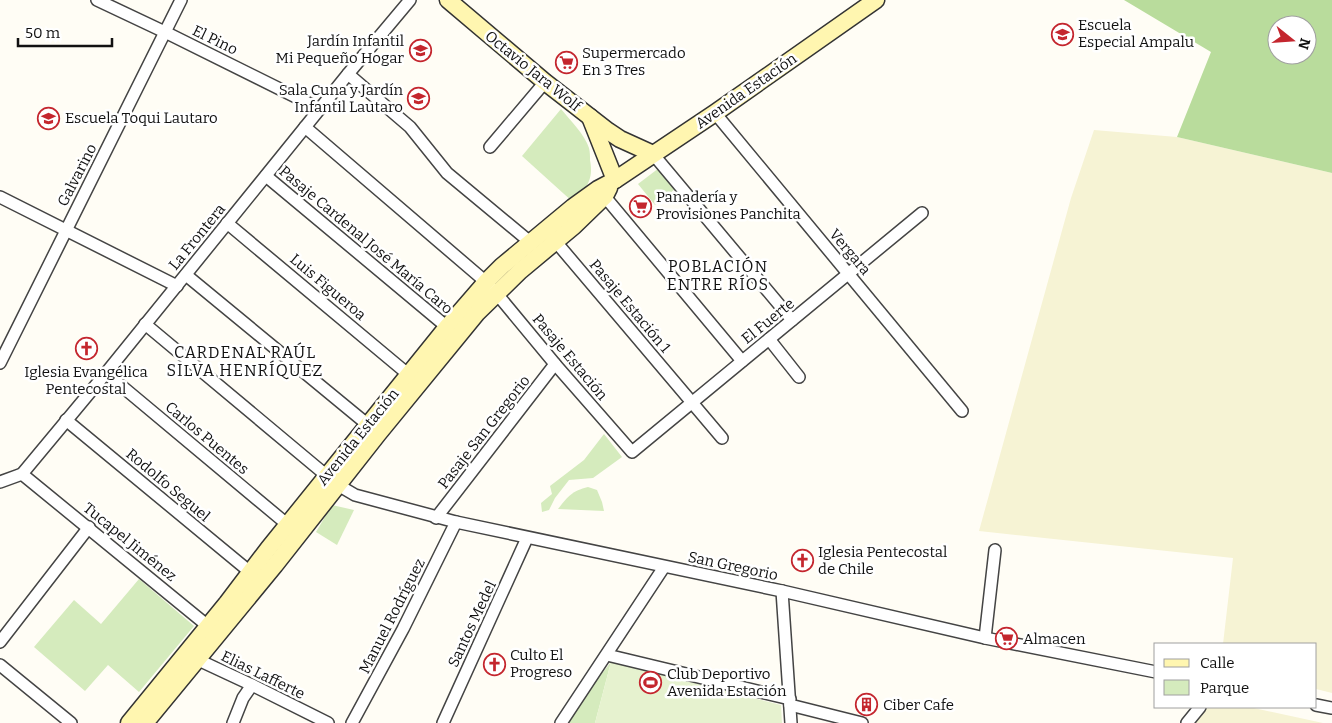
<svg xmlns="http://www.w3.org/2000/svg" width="1332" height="723" font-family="Bitter,serif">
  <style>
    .farmland { fill: #f6f3d4 }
    .green { fill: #d5ebbd }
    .forest { fill: #b9dc9c; fill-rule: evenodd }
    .pitch { fill: #e6f2cf }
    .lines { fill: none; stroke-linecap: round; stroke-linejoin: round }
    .street-casing { stroke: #444; stroke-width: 14 }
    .secondary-casing { stroke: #333; stroke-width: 19 }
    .street { stroke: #fff; stroke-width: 11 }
    .secondary { stroke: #fff6b0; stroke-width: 16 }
    .labels { text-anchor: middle; stroke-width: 5; stroke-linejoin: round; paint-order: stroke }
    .poi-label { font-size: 15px; fill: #111; stroke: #fff; text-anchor: start }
    .street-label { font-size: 15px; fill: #111; stroke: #fff }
    .neighbourhood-label { font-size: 16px; letter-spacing: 1px; fill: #111; stroke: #fff }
  </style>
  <rect width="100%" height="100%" fill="#fffdf5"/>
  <g class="farmland">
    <polygon points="1094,130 1177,137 1332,173 1332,693 1316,689 1316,644 1223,644 1233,558 979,531 1071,198"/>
    <polygon points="1207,707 1249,707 1323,723 1193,723"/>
  </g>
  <g class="green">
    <path d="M 561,109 C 570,120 585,135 589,148 C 590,152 590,156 590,160 C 594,181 586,187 574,203 L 522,156 Z"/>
    <polygon points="659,168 675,189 655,205 638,184"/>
    <polygon points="604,434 622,457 593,478 569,480 555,498 549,510 542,512 541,503 552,494 550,486 584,460"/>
    <path d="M 588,487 L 597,490 L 602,502 L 604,511 L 558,509 C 568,496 572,491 588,487 Z"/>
    <polygon points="332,505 354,510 337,545 316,532"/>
    <polygon points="139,579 194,626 139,692 108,665 85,691 34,647 74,600 101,624"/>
    <polygon points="611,662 595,723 563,723"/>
  </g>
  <path class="forest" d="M 1124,0 L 1332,0 L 1332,173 L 1177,137 L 1211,52 ZM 1277,25 L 1307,25 L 1307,55 L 1277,55 Z"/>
  <polygon class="pitch" points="611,662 781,705 782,723 595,723"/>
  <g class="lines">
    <defs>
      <g id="street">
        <polyline points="97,0 169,34 320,109"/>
        <polyline points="348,74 410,127 447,173 530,242"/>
        <polyline points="715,113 962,411"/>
        <polyline points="305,127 486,282 497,294 555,364 632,452 922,213"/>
        <polyline points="490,147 545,82"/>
        <polyline points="653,154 792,320"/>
        <polyline points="266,176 447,327"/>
        <polyline points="601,192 742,361"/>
        <polyline points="0,197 177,286"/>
        <polyline points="227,223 409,375"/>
        <polyline points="551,236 722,438"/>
        <polyline points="186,275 373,429"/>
        <polyline points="145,324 327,476 338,485 355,495 456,522 782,591 985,638 1156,672"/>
        <polyline points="769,339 799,377"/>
        <polyline points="0,363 181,0"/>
        <polyline points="106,373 288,525"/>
        <polyline points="66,420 250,572"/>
        <polyline points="22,474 214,631"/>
        <polyline points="0,482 22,474 106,373 348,74 410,0"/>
        <polyline points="436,518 555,364"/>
        <polyline points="782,591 791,723"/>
        <polyline points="985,638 995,550"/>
        <polyline points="0,642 89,527"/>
        <polyline points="607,655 790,699"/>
        <polyline points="192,657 252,685 328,723"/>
        <polyline points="0,665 71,723"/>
        <polyline points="790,705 862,723"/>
        <polyline points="1316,705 1332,708"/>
        <polyline points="233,723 243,698 252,685"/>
        <polyline points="352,723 403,629 456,522"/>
        <polyline points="443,723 527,538"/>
        <polyline points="561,723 664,567"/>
        <polyline points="1187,723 1200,707"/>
      </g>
      <g id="secondary">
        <polyline points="448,0 545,82 608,131 620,139 653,154"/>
        <polyline points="590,117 615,180"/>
        <polyline points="129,723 227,603 268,549 368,425 447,327 486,282 502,266 573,207 598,189 615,180 715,113 876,0"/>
        <polyline points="145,723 275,565 378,434 477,313 520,271 574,226 605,196 609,188"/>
      </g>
    </defs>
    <use href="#street" class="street-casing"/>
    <use href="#secondary" class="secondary-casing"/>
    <use href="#street" class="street"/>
    <use href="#secondary" class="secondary"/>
  </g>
  <defs>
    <symbol id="school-ring" viewBox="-11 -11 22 22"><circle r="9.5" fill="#fff" stroke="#c4262e" stroke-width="1.5"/><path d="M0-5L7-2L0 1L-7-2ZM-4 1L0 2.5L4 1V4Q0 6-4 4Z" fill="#c4262e"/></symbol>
    <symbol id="supermarket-ring" viewBox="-11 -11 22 22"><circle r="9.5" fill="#fff" stroke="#c4262e" stroke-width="1.5"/><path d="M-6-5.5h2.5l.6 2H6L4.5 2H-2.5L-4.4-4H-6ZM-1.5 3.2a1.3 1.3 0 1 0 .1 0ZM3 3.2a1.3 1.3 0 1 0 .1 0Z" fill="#c4262e"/></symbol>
    <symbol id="church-ring" viewBox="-11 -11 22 22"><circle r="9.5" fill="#fff" stroke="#c4262e" stroke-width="1.5"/><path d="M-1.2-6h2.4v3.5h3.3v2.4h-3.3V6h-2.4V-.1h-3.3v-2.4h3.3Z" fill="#c4262e"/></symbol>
    <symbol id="stadium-ring" viewBox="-11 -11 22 22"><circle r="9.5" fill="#fff" stroke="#c4262e" stroke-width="1.5"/><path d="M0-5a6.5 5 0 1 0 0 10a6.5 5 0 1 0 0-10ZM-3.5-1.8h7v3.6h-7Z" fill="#c4262e"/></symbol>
    <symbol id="building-ring" viewBox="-11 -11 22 22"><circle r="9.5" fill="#fff" stroke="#c4262e" stroke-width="1.5"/><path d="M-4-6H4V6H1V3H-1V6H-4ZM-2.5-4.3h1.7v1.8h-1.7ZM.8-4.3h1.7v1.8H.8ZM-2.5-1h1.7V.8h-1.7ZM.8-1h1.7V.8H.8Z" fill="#c4262e"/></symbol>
  </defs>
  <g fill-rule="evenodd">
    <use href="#school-ring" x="1050" y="22" width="25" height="25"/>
    <use href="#school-ring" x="408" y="38" width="25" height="25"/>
    <use href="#supermarket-ring" x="554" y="50" width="25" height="25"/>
    <use href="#school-ring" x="406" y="86" width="25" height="25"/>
    <use href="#school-ring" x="36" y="106" width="25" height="25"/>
    <use href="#supermarket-ring" x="628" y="194" width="25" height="25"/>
    <use href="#church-ring" x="74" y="336" width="25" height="25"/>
    <use href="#church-ring" x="790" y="548" width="25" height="25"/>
    <use href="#supermarket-ring" x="994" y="626" width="25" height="25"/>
    <use href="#church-ring" x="482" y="652" width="25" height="25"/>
    <use href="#stadium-ring" x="638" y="670" width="25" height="25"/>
    <use href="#building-ring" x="854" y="692" width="25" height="25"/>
  </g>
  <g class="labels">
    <g class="poi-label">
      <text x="1078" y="30">Escuela<tspan x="1078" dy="17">Especial Ampalu</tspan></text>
      <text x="404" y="46" text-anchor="end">Jardín Infantil<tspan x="404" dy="17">Mi Pequeño Hogar</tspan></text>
      <text x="582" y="58">Supermercado<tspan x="582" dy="17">En 3 Tres</tspan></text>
      <text x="403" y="95" text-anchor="end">Sala Cuna y Jardín<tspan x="403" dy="17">Infantil Lautaro</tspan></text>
      <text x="65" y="123">Escuela Toqui Lautaro</text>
      <text x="656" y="202">Panadería y<tspan x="656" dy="17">Provisiones Panchita</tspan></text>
      <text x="86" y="377" text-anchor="middle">Iglesia Evangélica<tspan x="86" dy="17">Pentecostal</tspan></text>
      <text x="818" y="557">Iglesia Pentecostal<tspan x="818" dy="17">de Chile</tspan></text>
      <text x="1023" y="644">Almacen</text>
      <text x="510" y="660">Culto El<tspan x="510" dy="17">Progreso</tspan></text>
      <text x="667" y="679">Club Deportivo<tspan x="667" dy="17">Avenida Estación</tspan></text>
      <text x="883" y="710">Ciber Cafe</text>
    </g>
    <g class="street-label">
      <text transform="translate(215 40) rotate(26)" y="5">El Pino</text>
      <text transform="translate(533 71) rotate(39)" y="5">Octavio Jara Wolf</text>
      <text transform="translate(746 91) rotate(-35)" y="5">Avenida Estación</text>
      <text transform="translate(77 175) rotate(-63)" y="5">Galvarino</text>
      <text transform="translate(197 237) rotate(-51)" y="5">La Frontera</text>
      <text transform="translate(366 240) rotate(40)" y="5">Pasaje Cardenal José María Caro</text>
      <text transform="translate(850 252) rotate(50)" y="5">Vergara</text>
      <text transform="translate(328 287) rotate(40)" y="5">Luis Figueroa</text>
      <text transform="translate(630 306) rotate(50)" y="5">Pasaje Estación 1</text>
      <text transform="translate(768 321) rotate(-39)" y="5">El Fuerte</text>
      <text transform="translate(570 357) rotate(50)" y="5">Pasaje Estación</text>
      <text transform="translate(484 432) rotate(-52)" y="5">Pasaje San Gregorio</text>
      <text transform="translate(358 437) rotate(-51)" y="5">Avenida Estación</text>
      <text transform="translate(207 438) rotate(40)" y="5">Carlos Puentes</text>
      <text transform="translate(168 485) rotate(40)" y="5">Rodolfo Seguel</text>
      <text transform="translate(130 542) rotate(39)" y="5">Tucapel Jiménez</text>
      <text transform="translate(733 566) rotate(12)" y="5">San Gregorio</text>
      <text transform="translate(392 616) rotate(-63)" y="5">Manuel Rodríguez</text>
      <text transform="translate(472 624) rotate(-65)" y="5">Santos Medel</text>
      <text transform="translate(263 675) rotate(26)" y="5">Elias Lafferte</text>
    </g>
    <g class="neighbourhood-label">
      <text x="718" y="272">POBLACIÓN<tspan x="718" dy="18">ENTRE RÍOS</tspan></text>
      <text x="245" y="358">CARDENAL RAÚL<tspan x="245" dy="18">SILVA HENRÍQUEZ</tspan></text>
    </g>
  </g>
  <rect x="1154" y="643" width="162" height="65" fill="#ffffff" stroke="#a0a0a0"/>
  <rect x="1164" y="659" width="25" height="8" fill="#fff6b0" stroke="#a0a0a0"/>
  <text x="1200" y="668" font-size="15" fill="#111111">Calle</text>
  <rect x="1164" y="680" width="25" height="15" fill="#d5ebbd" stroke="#a0a0a0"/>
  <text x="1200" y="693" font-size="15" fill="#111111">Parque</text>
  <g transform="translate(1292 40) rotate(107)"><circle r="24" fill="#ffffff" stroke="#a0a0a0"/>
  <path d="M0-4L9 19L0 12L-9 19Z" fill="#c4262e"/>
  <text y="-8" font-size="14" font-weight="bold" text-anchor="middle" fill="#111111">N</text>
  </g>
  <path d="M18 38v8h94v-8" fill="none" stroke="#111111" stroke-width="2.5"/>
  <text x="25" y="38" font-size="15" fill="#111111" stroke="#ffffff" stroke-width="4" paint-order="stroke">50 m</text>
</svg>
